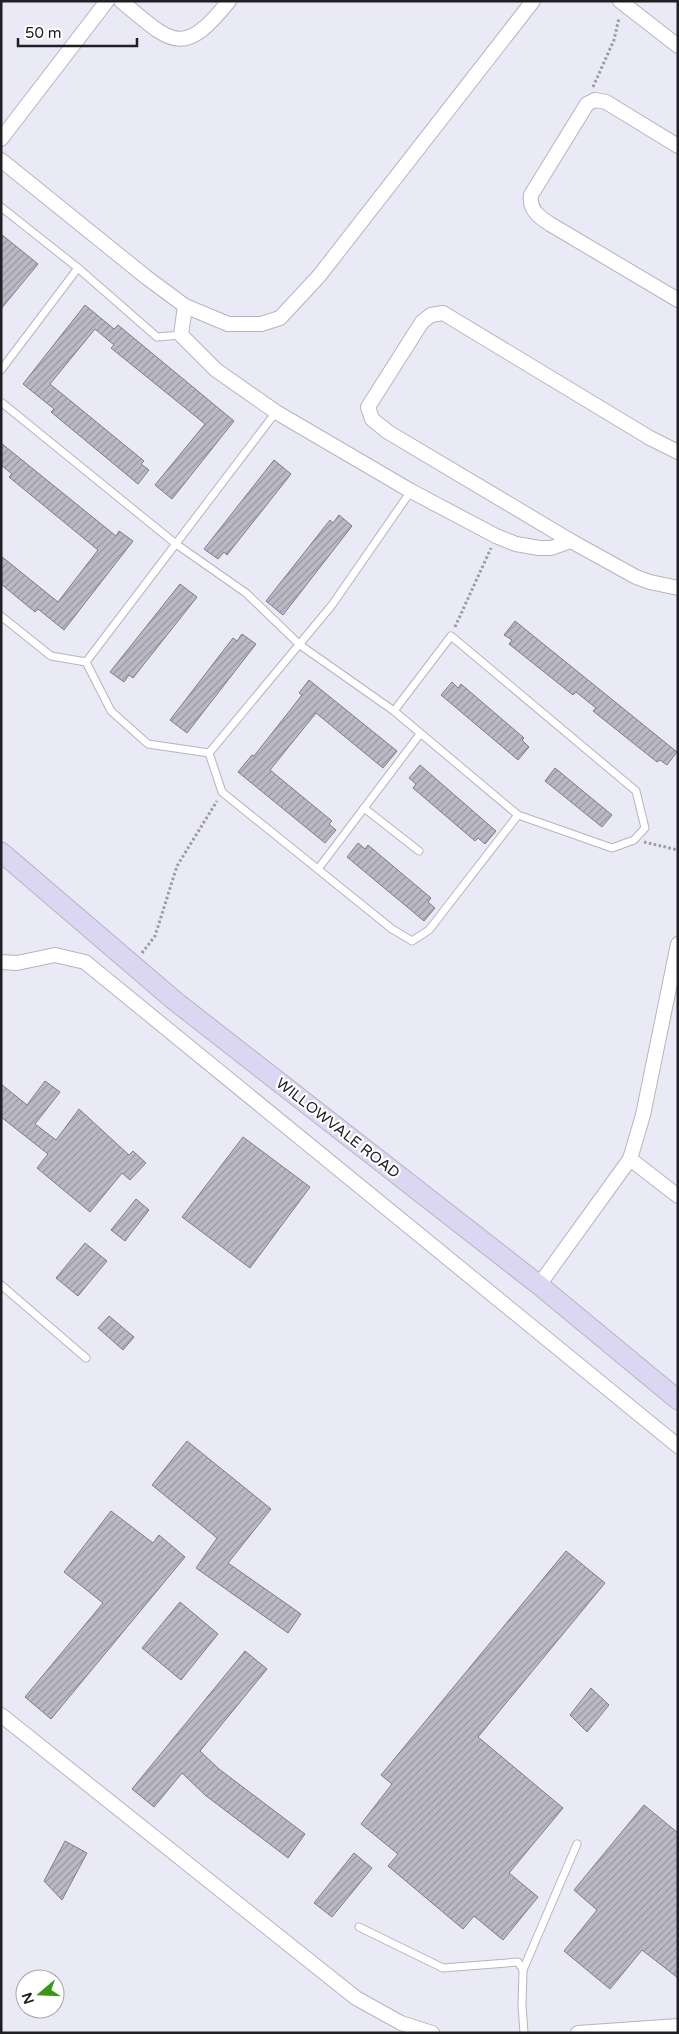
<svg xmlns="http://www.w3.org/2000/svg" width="679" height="2034" font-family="'Varela Round',sans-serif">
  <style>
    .building { fill: url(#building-hatch); stroke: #7e7d88 }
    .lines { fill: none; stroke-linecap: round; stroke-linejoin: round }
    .service-casing { stroke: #b5b4c0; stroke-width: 9 }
    .minor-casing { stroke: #b5b4c0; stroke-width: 16 }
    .secondary-casing { stroke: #b5b4c0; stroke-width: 21 }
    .path { stroke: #9b9aa4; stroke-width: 3; stroke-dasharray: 2.5 2.5; stroke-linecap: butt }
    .service { stroke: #fff; stroke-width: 7 }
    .minor { stroke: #fff; stroke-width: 14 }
    .secondary { stroke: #dbd7f2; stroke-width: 19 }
    .labels { text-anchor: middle; stroke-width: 4.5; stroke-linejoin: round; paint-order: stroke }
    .street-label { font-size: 15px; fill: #202024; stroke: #fff }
  </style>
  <defs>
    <pattern id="building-hatch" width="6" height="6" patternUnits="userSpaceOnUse" patternTransform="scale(1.25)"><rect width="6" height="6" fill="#bab9c5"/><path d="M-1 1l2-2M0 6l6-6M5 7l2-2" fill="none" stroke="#9796a0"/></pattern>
  </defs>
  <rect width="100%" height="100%" fill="#eae9f6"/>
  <g class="building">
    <polygon points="1,234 38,264 1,309"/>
    <polygon points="85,305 114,329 118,325 234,421 172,499 155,485 205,424 111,348 114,345 95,329 50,384 144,461 141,464 149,470 138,484 51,412 54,409 23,384"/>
    <polygon points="1,443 116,536 119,531 133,541 64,630 38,609 35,612 1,584 1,556 58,602 98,550 9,477 12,474 1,465"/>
    <polygon points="274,460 291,474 227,555 224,552 218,559 204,549"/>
    <polygon points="339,515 352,526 283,615 266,601 330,520 333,523"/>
    <polygon points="180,584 197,597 133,678 129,675 124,682 110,672"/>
    <polygon points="515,621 677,752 667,765 660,760 657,762 593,711 596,708 576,692 573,695 509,644 512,640 504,635"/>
    <polygon points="242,634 256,644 187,733 170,720 233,638 237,641"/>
    <polygon points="309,680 397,751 383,768 316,713 270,770 332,821 329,824 336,830 325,843 238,772 252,755 254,756 302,695 299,693"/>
    <polygon points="452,682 458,688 461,684 524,738 522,740 529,747 518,760 441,695"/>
    <polygon points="420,765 496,831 485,844 478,838 475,841 413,788 416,784 409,778"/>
    <polygon points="555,768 612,815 602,827 545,781"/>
    <polygon points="358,843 365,849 368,845 431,898 428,902 435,908 424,921 347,857"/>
    <polygon points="45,1081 60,1092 35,1124 56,1140 79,1109 129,1155 133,1151 146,1163 130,1180 122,1173 90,1212 37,1168 48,1154 1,1117 1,1084 27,1105"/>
    <polygon points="243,1137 310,1187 250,1268 182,1217"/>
    <polygon points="136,1199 149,1210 125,1241 111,1230"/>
    <polygon points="85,1243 107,1261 78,1296 56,1278"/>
    <polygon points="109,1316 134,1337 123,1350 98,1328"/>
    <polygon points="187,1441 271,1509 228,1563 301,1614 288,1633 196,1568 217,1538 152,1485"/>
    <polygon points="111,1511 153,1543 159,1535 185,1557 51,1719 25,1697 103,1603 64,1572"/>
    <polygon points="566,1551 605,1583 478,1737 563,1808 509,1873 538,1897 503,1940 474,1916 463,1929 388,1866 398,1854 361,1824 392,1784 381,1775"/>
    <polygon points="180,1602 218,1634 181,1680 142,1648"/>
    <polygon points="245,1651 267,1669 200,1751 219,1769 305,1834 288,1858 205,1795 182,1773 154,1807 132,1789"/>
    <polygon points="591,1688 609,1705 587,1732 570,1715"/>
    <polygon points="644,1805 678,1833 678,1978 642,1950 610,1989 564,1951 597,1910 574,1890"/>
    <polygon points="65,1841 87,1853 62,1900 44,1881"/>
    <polygon points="354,1853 372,1868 332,1917 314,1903"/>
  </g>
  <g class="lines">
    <defs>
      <g id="service">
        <polyline points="1,207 78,268 157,337 181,335"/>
        <polyline points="1,370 78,268"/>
        <polyline points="1,402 176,544 246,593 300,645 394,711 518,815 612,848 634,840 645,828 636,791 451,636 394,711"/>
        <polyline points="411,491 332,605 209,753 222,792 392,929 412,941 429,930 518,815"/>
        <polyline points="1,616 51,656 86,662 111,711 148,744 209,753"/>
        <polyline points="86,662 276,412"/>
        <polyline points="364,808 419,851"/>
        <polyline points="318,869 420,734"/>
        <polyline points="1,1285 86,1358"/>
        <polyline points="359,1927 443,1968 518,1962 523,1970 522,2005 524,2033"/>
        <polyline points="523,1970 577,1844"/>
      </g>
      <g id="minor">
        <path d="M 121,1 C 171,42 182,60 229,1"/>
        <polyline points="620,1 678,46"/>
        <polyline points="1,139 107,1"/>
        <path d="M 678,146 L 606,102 L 595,100 L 587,104 L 531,195 C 529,210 539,217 550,224 L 678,300"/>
        <polyline points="1,160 146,277 185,306 228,324 261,324 280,318 319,276 533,1"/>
        <polyline points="185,306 181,335 216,370 276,412 411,491 496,536 516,544 539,548 551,548 571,541"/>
        <polyline points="678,452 650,438 443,313 431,315 422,322 368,407 372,419 388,432 571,541 636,577 650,582 678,588"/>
        <polyline points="1,962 17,963 55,955 85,962 678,1446"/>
        <polyline points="630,1159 678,1196"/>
        <polyline points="539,1285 630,1159 643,1115 678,944"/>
        <polyline points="1,1715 356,1998 401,2023 432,2033"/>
        <polyline points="578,2033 678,2026"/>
      </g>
      <polyline id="secondary" points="1,852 175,1001 539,1285 678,1400"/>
    </defs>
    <use href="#service" class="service-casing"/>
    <use href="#minor" class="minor-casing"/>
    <use href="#secondary" class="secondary-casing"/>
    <g class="path">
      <polyline points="593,87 614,40 619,18"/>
      <polyline points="455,627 491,548"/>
      <polyline points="644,842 678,850"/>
      <polyline points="142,953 155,936 177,866 217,801"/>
    </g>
    <use href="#service" class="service"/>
    <use href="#minor" class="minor"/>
    <use href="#secondary" class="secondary"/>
  </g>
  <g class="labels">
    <g class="street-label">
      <text transform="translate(338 1128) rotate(38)" y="5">WILLOWVALE ROAD</text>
    </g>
  </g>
  <rect width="679" height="2034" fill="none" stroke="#202024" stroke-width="5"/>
  <g transform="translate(40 1994) rotate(251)"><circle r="24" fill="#ffffff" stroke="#a6a6a7"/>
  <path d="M0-4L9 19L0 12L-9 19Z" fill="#399716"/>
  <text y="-8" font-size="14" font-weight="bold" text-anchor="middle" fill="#202024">N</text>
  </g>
  <path d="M18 38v8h119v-8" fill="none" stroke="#202024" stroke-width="2.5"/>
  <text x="25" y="38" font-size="15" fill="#202024" stroke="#ffffff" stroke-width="4" paint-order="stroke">50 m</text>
</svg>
